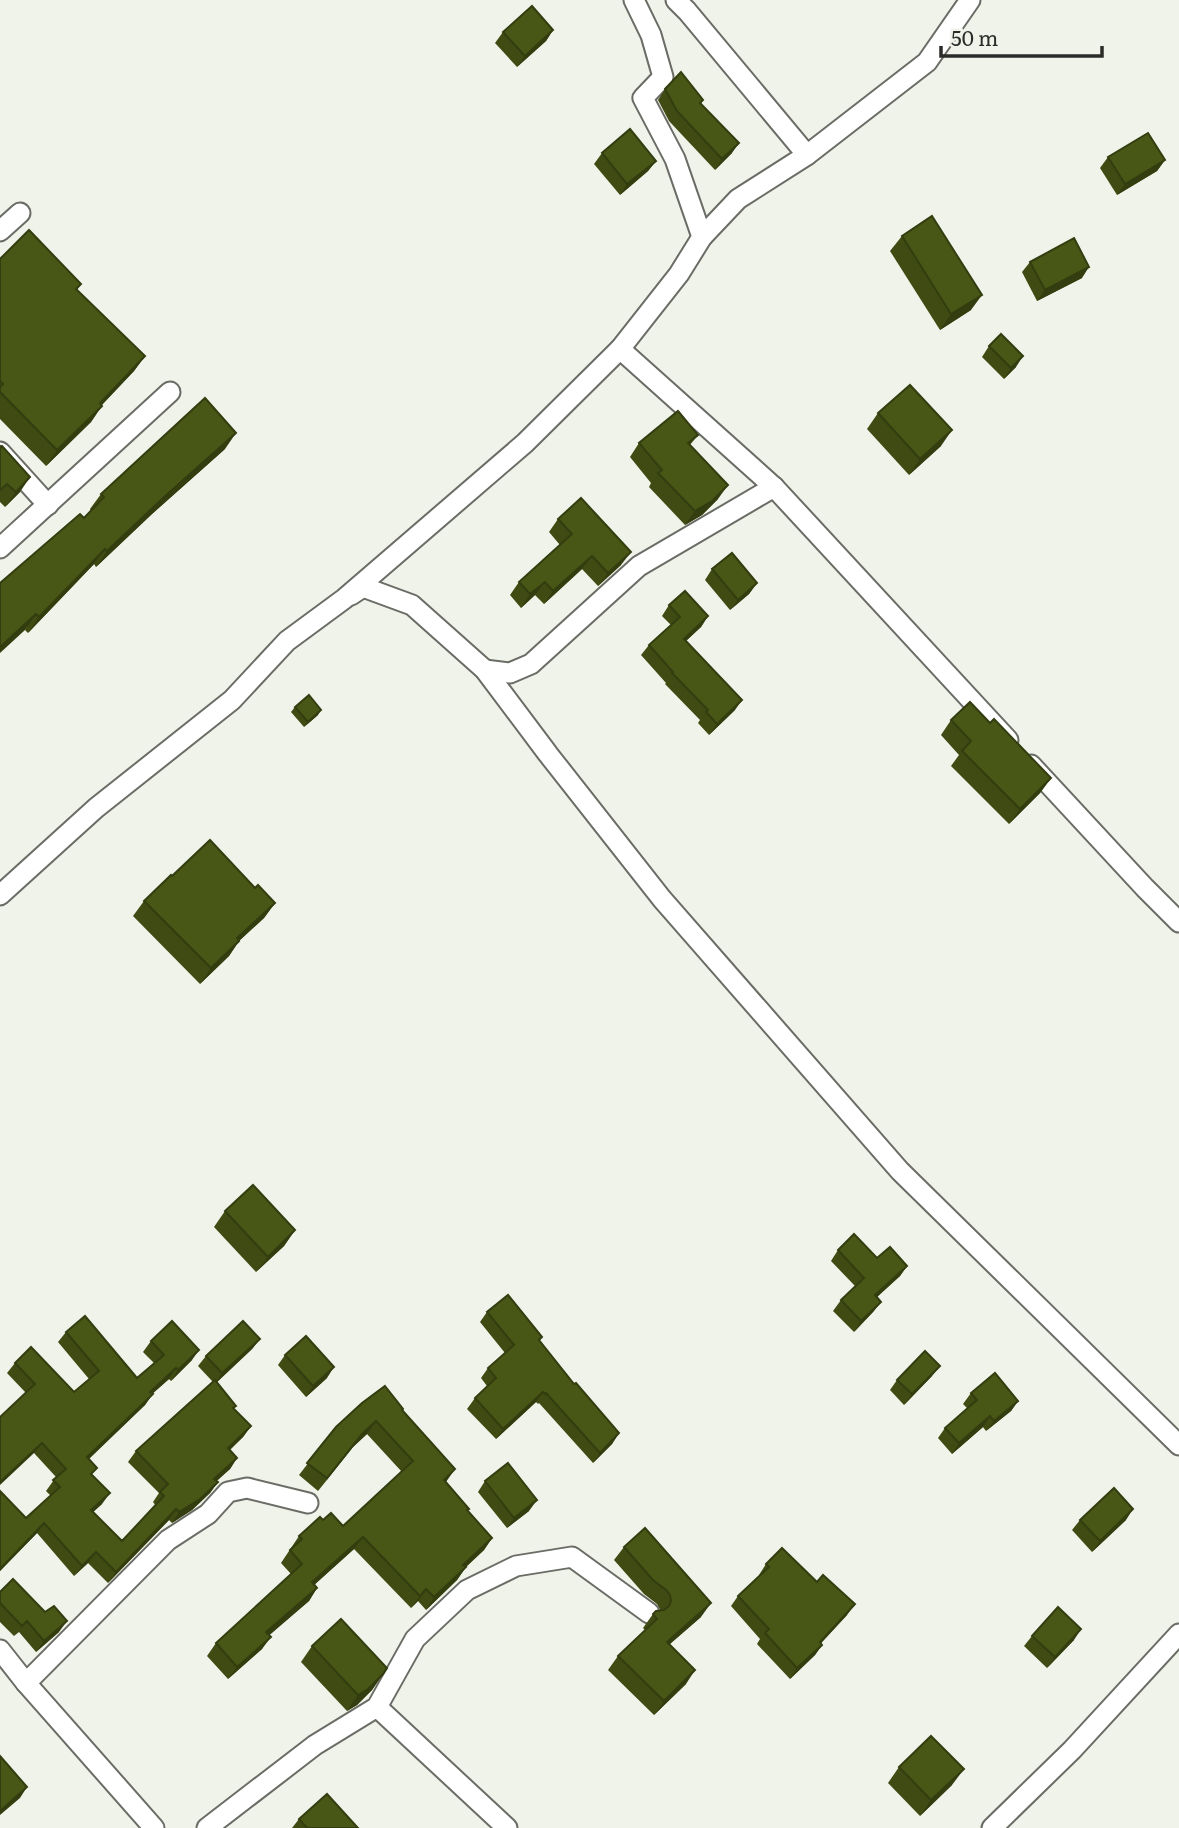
<svg xmlns="http://www.w3.org/2000/svg" width="1179" height="1828" font-family="Literata,serif">
  <style>
    .lines { fill: none; stroke-linecap: round; stroke-linejoin: round }
    .minor-casing { stroke: #6a6c65; stroke-width: 23 }
    .minor { stroke: #fff; stroke-width: 19 }
    .wall { fill: #3f4b13 }
    .shaded-wall { fill: #333d0f }
    .building { fill: #495716; stroke: #333d0f; stroke-width: 2 }
  </style>
  <rect width="100%" height="100%" fill="#f0f3ea"/>
  <g class="lines">
    <defs>
      <g id="minor">
        <polyline points="634,0 651,35 663,77 643,98 675,159 702,237"/>
        <polyline points="676,0 687,11 807,155"/>
        <polyline points="0,231 20,213"/>
        <polyline points="620,349 774,487 1008,740"/>
        <polyline points="0,452 48,505"/>
        <polyline points="0,548 170,392"/>
        <polyline points="351,595 363,587 412,605 485,670 548,754 662,899 900,1171 1179,1445"/>
        <polyline points="485,670 510,673 531,664 639,566 774,487"/>
        <polyline points="1031,765 1145,888 1179,922"/>
        <polyline points="0,895 96,808 232,700 287,641 344,599 525,443 620,349 679,274 702,237 738,199 807,155 927,62 970,0"/>
        <polyline points="0,1650 26,1683 154,1828"/>
        <polyline points="26,1683 168,1540 208,1514 228,1492 247,1488 308,1503"/>
        <polyline points="377,1707 507,1828"/>
        <polyline points="207,1828 315,1745 377,1707 415,1639 467,1590 516,1566 572,1557 649,1613"/>
        <polyline points="992,1828 1072,1750 1179,1634"/>
      </g>
    </defs>
    <use href="#minor" class="minor-casing"/>
    <use href="#minor" class="minor"/>
  </g>
  <g class="wall">
    <polygon points="553,30 546,41 517,67 495,43 503,32"/>
    <polygon points="665,89 701,103 732,153 715,170 669,121 658,100"/>
    <polygon points="602,153 656,161 648,171 620,195 594,164"/>
    <polygon points="1108,157 1165,160 1157,171 1117,195 1100,168"/>
    <polygon points="902,236 971,310 940,330 890,251"/>
    <polygon points="0,259 81,284 77,290 145,356 134,371 102,405 91,422 46,466 0,419"/>
    <polygon points="1030,262 1082,278 1037,301 1022,272"/>
    <polygon points="989,346 1016,367 1004,379 982,357"/>
    <polygon points="878,413 941,446 909,475 867,429"/>
    <polygon points="698,435 690,445 718,499 702,515 685,525 649,487 651,483 630,457 639,443"/>
    <polygon points="0,446 20,492 5,507 0,502"/>
    <polygon points="225,449 152,514 96,567 94,564 28,633 25,630 84,518 91,511 90,509 101,494"/>
    <polygon points="558,519 621,565 598,586 582,569 544,604 535,595 521,608 510,595 519,582 560,545 549,532"/>
    <polygon points="712,569 757,583 749,594 730,610 705,580"/>
    <polygon points="669,605 708,616 701,627 686,641 735,710 709,735 698,723 700,720 665,684 666,683 641,655 649,645 671,625 662,616"/>
    <polygon points="295,707 318,715 304,727 291,712"/>
    <polygon points="951,720 990,723 1051,778 1040,793 1009,824 951,766 959,755 941,735"/>
    <polygon points="172,876 255,888 275,903 264,918 239,941 229,956 200,984 133,916 144,901"/>
    <polygon points="225,1211 295,1230 284,1246 256,1272 214,1227"/>
    <polygon points="838,1250 877,1258 907,1266 900,1276 877,1297 881,1302 873,1312 854,1332 833,1311 841,1300 855,1286 831,1261"/>
    <polygon points="487,1312 539,1341 574,1384 619,1433 612,1444 593,1463 539,1403 538,1404 536,1402 496,1439 467,1409 475,1398 487,1386 481,1378 488,1368 505,1353 480,1322"/>
    <polygon points="66,1332 137,1378 154,1363 143,1352 151,1341 192,1360 171,1381 169,1379 152,1394 145,1405 89,1459 92,1475 102,1504 93,1512 122,1541 156,1506 153,1502 159,1493 128,1462 136,1451 213,1382 198,1366 206,1356 260,1339 252,1349 217,1382 234,1409 251,1426 243,1437 230,1450 237,1458 230,1469 216,1481 218,1482 210,1493 192,1510 172,1523 169,1520 108,1583 88,1563 74,1576 37,1533 0,1571 0,1491 26,1518 51,1496 46,1491 56,1477 34,1453 26,1393 7,1373 15,1363 74,1392 89,1379 58,1342"/>
    <polygon points="285,1355 327,1378 306,1397 278,1365"/>
    <polygon points="932,1376 904,1405 890,1390 897,1380"/>
    <polygon points="971,1393 1018,1401 1011,1411 986,1431 983,1427 952,1454 938,1438 945,1428 967,1408 963,1404"/>
    <polygon points="402,1411 446,1482 468,1511 492,1538 484,1550 466,1567 457,1580 426,1610 418,1601 411,1608 354,1549 314,1585 317,1588 309,1601 269,1635 262,1649 228,1679 207,1656 216,1643 291,1574 281,1563 299,1536 323,1520 343,1526 402,1472 367,1434 353,1447 318,1491 299,1475 336,1427"/>
    <polygon points="485,1481 529,1511 507,1528 478,1492"/>
    <polygon points="1080,1520 1126,1520 1092,1552 1072,1530"/>
    <polygon points="624,1547 701,1617 670,1644 686,1684 654,1715 608,1670 618,1656 645,1630 643,1628 653,1614 661,1611 657,1604 644,1594 614,1560"/>
    <polygon points="766,1564 847,1615 821,1643 822,1645 815,1655 790,1679 757,1644 760,1639 731,1606 738,1596 760,1576 759,1575"/>
    <polygon points="0,1592 59,1632 36,1652 19,1632 14,1636 0,1622"/>
    <polygon points="1032,1636 1074,1640 1047,1668 1024,1646"/>
    <polygon points="312,1646 383,1674 372,1690 357,1705 347,1711 301,1662"/>
    <polygon points="899,1767 952,1785 920,1816 888,1783"/>
    <polygon points="299,1819 358,1828 292,1828"/>
  </g>
  <g class="shaded-wall">
    <polygon points="553,30 546,41 517,67 525,56"/>
    <polygon points="739,143 732,153 715,170 722,159"/>
    <polygon points="1165,160 1157,171 1117,195 1125,184"/>
    <polygon points="656,161 648,171 620,195 627,184"/>
    <polygon points="1089,267 1082,278 1037,301 1045,290"/>
    <polygon points="982,295 971,310 940,330 951,314"/>
    <polygon points="145,356 134,371 92,415 102,406 91,422 46,466 57,450"/>
    <polygon points="1023,356 1016,367 1004,379 1011,368"/>
    <polygon points="952,430 941,446 909,475 920,459"/>
    <polygon points="236,433 225,449 152,514 96,567 107,551 163,498"/>
    <polygon points="30,477 20,492 5,507 16,492"/>
    <polygon points="728,485 718,499 702,515 685,525 695,511"/>
    <polygon points="105,549 94,564 28,633 39,617"/>
    <polygon points="631,552 621,565 598,586 608,573"/>
    <polygon points="592,556 582,569 544,604 553,591"/>
    <polygon points="545,582 535,595 521,608 530,594"/>
    <polygon points="757,583 749,594 730,610 738,600"/>
    <polygon points="36,614 25,630 0,653 0,647"/>
    <polygon points="708,616 701,627 676,650 684,639"/>
    <polygon points="742,700 735,710 709,735 717,724"/>
    <polygon points="321,710 318,715 304,727 308,722"/>
    <polygon points="1051,778 1040,793 1009,824 1020,809"/>
    <polygon points="275,903 264,918 239,941 229,956 200,984 211,968 237,938"/>
    <polygon points="295,1230 284,1246 256,1272 268,1257"/>
    <polygon points="907,1266 900,1276 867,1306 875,1295"/>
    <polygon points="881,1302 873,1312 854,1332 861,1321"/>
    <polygon points="260,1339 252,1349 215,1384 222,1373"/>
    <polygon points="199,1350 192,1360 171,1381 178,1370"/>
    <polygon points="940,1366 932,1376 904,1405 912,1394"/>
    <polygon points="334,1367 327,1378 306,1397 313,1386"/>
    <polygon points="176,1368 169,1379 143,1402 150,1392"/>
    <polygon points="543,1392 536,1402 496,1439 503,1429"/>
    <polygon points="153,1394 145,1405 79,1468 87,1457"/>
    <polygon points="1018,1401 1011,1411 986,1431 994,1421"/>
    <polygon points="990,1416 983,1427 952,1454 959,1443"/>
    <polygon points="376,1421 367,1434 353,1447 318,1491 362,1434"/>
    <polygon points="251,1426 243,1437 220,1458 228,1448"/>
    <polygon points="619,1433 612,1444 593,1463 600,1453"/>
    <polygon points="42,1443 34,1453 0,1485 0,1482"/>
    <polygon points="237,1458 230,1469 207,1490 214,1479"/>
    <polygon points="455,1469 446,1482 435,1492 444,1480"/>
    <polygon points="218,1482 210,1493 192,1510 172,1523 179,1512"/>
    <polygon points="110,1493 102,1504 83,1521 91,1510"/>
    <polygon points="537,1500 529,1511 507,1528 514,1518"/>
    <polygon points="176,1509 169,1520 108,1583 116,1572"/>
    <polygon points="1133,1509 1126,1520 1092,1552 1100,1541"/>
    <polygon points="44,1523 37,1533 0,1571 0,1569"/>
    <polygon points="363,1537 354,1549 303,1595 312,1582"/>
    <polygon points="492,1538 484,1550 455,1577 463,1565"/>
    <polygon points="96,1552 88,1563 74,1576 82,1566"/>
    <polygon points="466,1567 457,1580 426,1610 434,1597"/>
    <polygon points="317,1588 309,1601 258,1645 266,1632"/>
    <polygon points="426,1589 418,1601 411,1608 420,1596"/>
    <polygon points="711,1603 701,1617 657,1655 667,1642"/>
    <polygon points="855,1604 847,1615 812,1653 820,1642"/>
    <polygon points="67,1621 59,1632 36,1652 44,1641"/>
    <polygon points="1081,1629 1074,1640 1047,1668 1055,1657"/>
    <polygon points="271,1637 262,1649 228,1679 237,1667"/>
    <polygon points="822,1645 815,1655 790,1679 797,1668"/>
    <polygon points="695,1670 686,1684 654,1715 664,1701"/>
    <polygon points="383,1674 372,1690 357,1705 347,1711 358,1695"/>
    <polygon points="964,1769 952,1785 920,1816 931,1800"/>
    <polygon points="27,1787 20,1798 0,1815 0,1811"/>
  </g>
  <g class="building">
    <polygon points="532,6 553,30 525,56 503,32"/>
    <polygon points="681,72 703,100 700,103 739,143 722,159 677,111 665,89"/>
    <polygon points="630,129 656,161 627,184 602,153"/>
    <polygon points="1148,133 1165,160 1125,184 1108,157"/>
    <polygon points="932,216 982,295 951,314 902,236"/>
    <polygon points="29,230 81,284 76,289 145,356 100,403 102,406 57,450 0,392 0,387 3,384 0,381 0,259"/>
    <polygon points="1074,238 1089,267 1045,290 1030,262"/>
    <polygon points="1001,334 1023,356 1011,368 989,346"/>
    <polygon points="910,385 952,430 920,459 878,413"/>
    <polygon points="205,398 236,433 163,498 107,551 105,549 39,617 36,614 0,647 0,583 80,514 84,518 104,497 101,494"/>
    <polygon points="678,411 698,435 688,443 728,485 712,501 695,511 658,473 662,470 639,443"/>
    <polygon points="0,446 1,447 2,446 30,477 16,492 7,484 0,490"/>
    <polygon points="581,498 631,552 608,573 592,556 553,591 545,582 530,594 519,582 572,534 558,519"/>
    <polygon points="732,553 757,583 738,600 712,569"/>
    <polygon points="685,591 708,616 684,639 742,700 717,724 706,712 708,710 672,673 673,672 649,645 680,617 669,605"/>
    <polygon points="309,695 321,710 308,722 295,707"/>
    <polygon points="970,702 990,723 994,719 1051,778 1020,809 962,751 971,741 951,720"/>
    <polygon points="210,840 255,888 258,885 275,903 237,938 239,941 211,968 144,901 171,875 172,876"/>
    <polygon points="253,1185 295,1230 268,1257 225,1211"/>
    <polygon points="854,1234 877,1258 890,1247 907,1266 875,1295 881,1302 861,1321 841,1300 864,1278 838,1250"/>
    <polygon points="508,1295 542,1337 539,1340 574,1384 576,1383 619,1433 600,1453 546,1393 545,1394 543,1392 503,1429 475,1398 496,1378 488,1368 514,1345 487,1312"/>
    <polygon points="85,1316 137,1378 164,1355 151,1341 172,1321 199,1350 178,1370 176,1368 150,1392 153,1394 87,1457 97,1468 91,1474 110,1493 91,1510 122,1541 164,1496 160,1492 168,1484 136,1451 215,1380 236,1406 233,1408 251,1426 228,1448 237,1458 214,1479 218,1482 200,1499 179,1512 176,1509 116,1572 96,1552 82,1566 44,1523 0,1569 0,1491 26,1518 60,1487 53,1480 66,1469 42,1443 0,1482 0,1417 35,1384 15,1363 31,1347 74,1392 99,1371 66,1332"/>
    <polygon points="243,1321 260,1339 222,1373 206,1356"/>
    <polygon points="306,1336 334,1367 313,1386 285,1355"/>
    <polygon points="925,1351 940,1366 912,1394 897,1380"/>
    <polygon points="995,1373 1018,1401 994,1421 990,1416 959,1443 945,1428 977,1400 971,1393"/>
    <polygon points="385,1386 403,1409 402,1410 455,1469 444,1480 469,1509 467,1510 492,1538 463,1565 466,1567 434,1597 426,1589 420,1596 363,1537 312,1582 317,1588 266,1632 271,1637 237,1667 216,1643 302,1564 290,1550 302,1539 299,1536 320,1517 323,1520 331,1513 343,1526 413,1461 376,1421 362,1434 327,1478 307,1463 336,1427 362,1403"/>
    <polygon points="508,1463 537,1500 514,1518 485,1481"/>
    <polygon points="1114,1488 1133,1509 1100,1541 1080,1520"/>
    <polygon points="645,1528 711,1603 667,1642 695,1670 664,1701 618,1656 657,1619 653,1614 656,1611 664,1610 669,1606 671,1601 670,1595 666,1590 653,1580 624,1547"/>
    <polygon points="782,1548 817,1582 823,1575 855,1604 820,1642 822,1645 797,1668 765,1633 769,1629 738,1596 769,1567 766,1564"/>
    <polygon points="13,1579 45,1612 54,1606 67,1621 44,1641 27,1621 22,1626 0,1603 0,1592"/>
    <polygon points="1058,1607 1081,1629 1055,1657 1032,1636"/>
    <polygon points="341,1619 387,1668 383,1674 368,1689 358,1695 312,1646"/>
    <polygon points="931,1736 964,1769 931,1800 899,1767"/>
    <polygon points="0,1756 27,1787 0,1811"/>
    <polygon points="327,1794 358,1828 307,1828 299,1819"/>
  </g>
  <path d="M941 46v10h161v-10" fill="none" stroke="#2b2c29" stroke-width="3.5"/>
  <text x="951" y="46" font-size="21" fill="#2b2c29" stroke="#f0f3ea" stroke-width="5" paint-order="stroke">50 m</text>
</svg>
